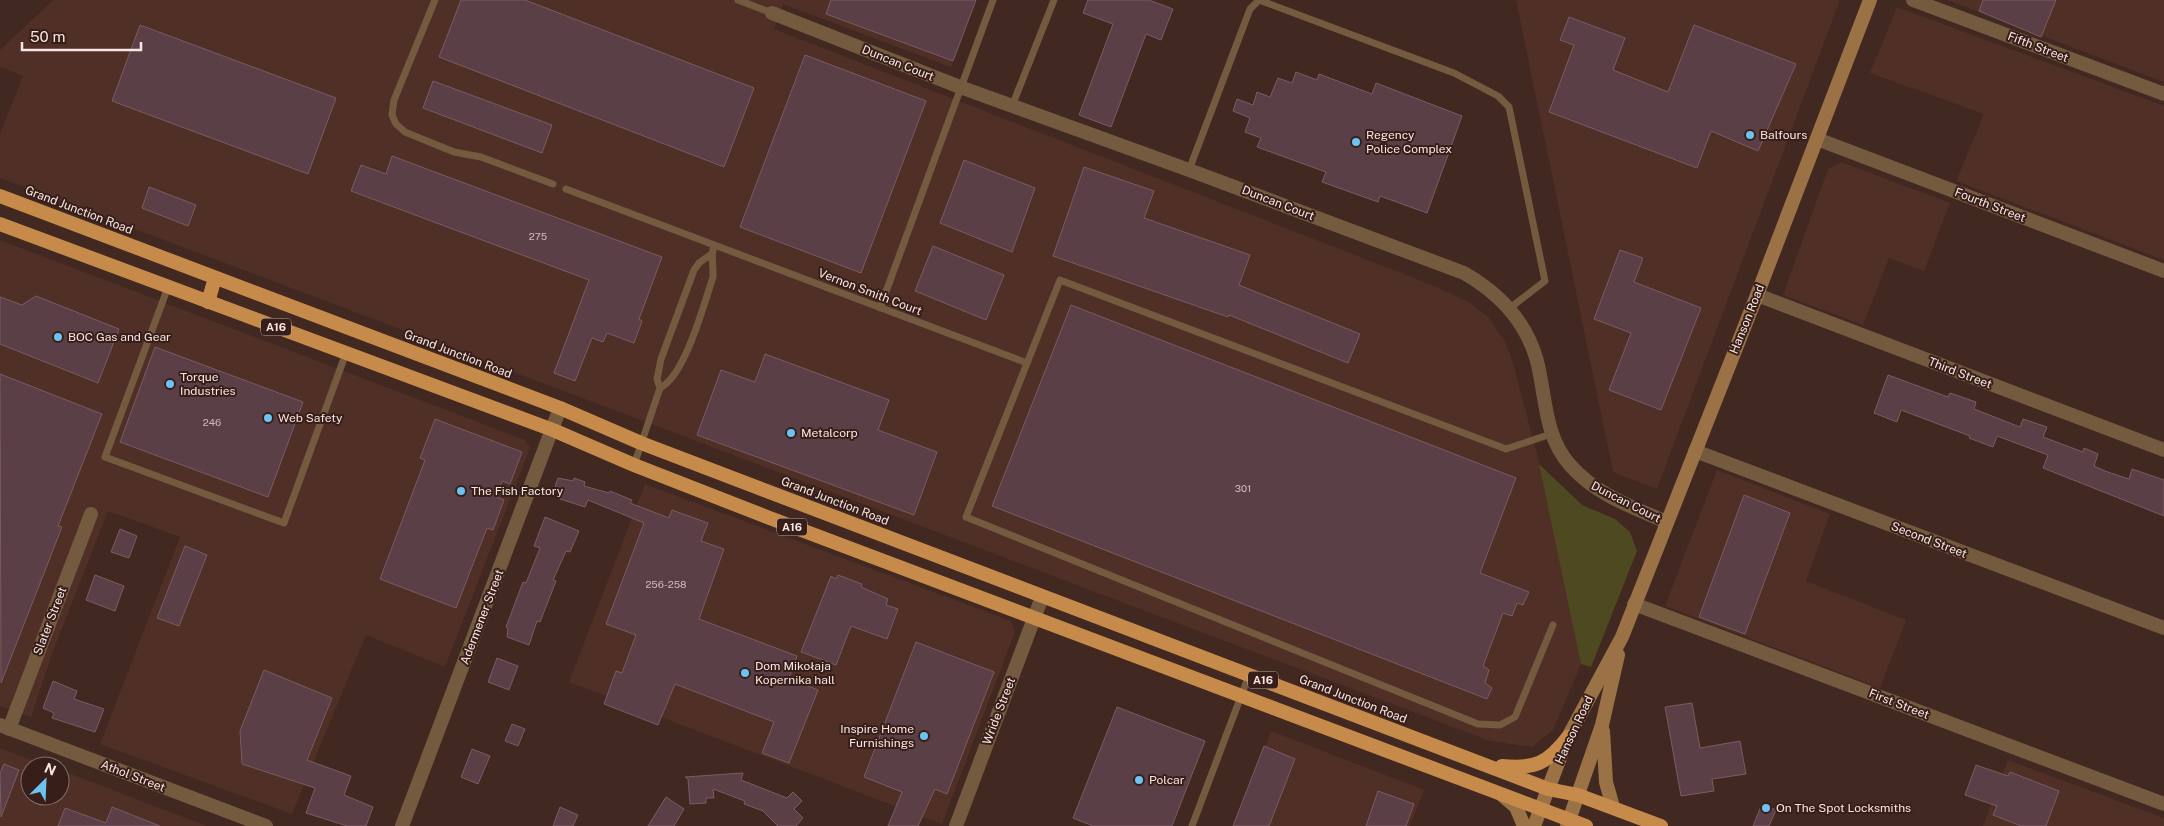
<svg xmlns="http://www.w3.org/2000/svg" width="2164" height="826" font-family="'Public Sans',sans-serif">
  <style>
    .built { fill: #502f27 }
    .green { fill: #4f4922 }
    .building { fill: #5b3f46; stroke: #7a5c63 }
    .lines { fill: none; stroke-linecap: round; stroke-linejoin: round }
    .service { stroke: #745a3f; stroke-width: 7 }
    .minor { stroke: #745a3f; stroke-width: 14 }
    .secondary { stroke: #9b7245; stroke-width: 14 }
    .trunk { stroke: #c68b4a; stroke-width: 14 }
    .poi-dot { fill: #6cc3f2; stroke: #371e18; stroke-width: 2 }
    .labels { text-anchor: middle; stroke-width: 4; stroke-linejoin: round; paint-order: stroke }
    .number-label { font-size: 10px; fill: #d1bcbb }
    .shield { fill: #371e18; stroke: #beaaa5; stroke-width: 1 }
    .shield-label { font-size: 11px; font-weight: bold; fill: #f8e6e2 }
    .street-label { font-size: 12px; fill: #f8e6e2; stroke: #371e18 }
    .poi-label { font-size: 12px; fill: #f8e6e2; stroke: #371e18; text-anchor: start }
  </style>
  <rect width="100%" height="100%" fill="#412821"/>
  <g class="built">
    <polygon points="55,0 976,0 951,67 783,4 774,29 1432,285 1469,302 1488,317 1504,340 1512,359 1537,454 1578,638 1581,664 1553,730 1532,747 1490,741 0,178 0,134 23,76 0,67 0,50 52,1"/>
    <polygon points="1516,0 1840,0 1657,489 1613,472"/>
    <polygon points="1947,0 2164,0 2164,82"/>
    <polygon points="1897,7 2164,106 2164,260 1956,181 1984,114 1870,73"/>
    <polygon points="1841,162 1950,203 1924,271 1889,258 1863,325 1783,295 1828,169"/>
    <polygon points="0,240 525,440 530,448 445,667 366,635 292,814 100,744 180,537 108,511 52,654 31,717 0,706"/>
    <polygon points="1717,470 1830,514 1806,581 1906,620 1880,688 1665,606"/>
    <polygon points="645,484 1011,621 1015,632 942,824 569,682"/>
    <polygon points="1271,731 1424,790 1410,826 1235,826"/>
    <polygon points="0,748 48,766 30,766 30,796 60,796 60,770 207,826 0,826"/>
    <polygon points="2008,760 2164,818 2164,826 1983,826"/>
  </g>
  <polygon class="green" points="1539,464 1582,505 1615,519 1630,532 1637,551 1591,667 1581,664"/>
  <g class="building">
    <polygon points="461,0 525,0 754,88 724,167 439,57"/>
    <polygon points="831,0 976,0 953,61 826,14"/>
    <polygon points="1088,0 1149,0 1173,9 1161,40 1146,34 1111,127 1079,115 1113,24 1083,13"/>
    <polygon points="1983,0 2056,0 2041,37 1979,11"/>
    <polygon points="1569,17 1625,38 1613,70 1668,92 1694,25 1796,64 1758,151 1711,131 1697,168 1549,112 1574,45 1560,40"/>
    <polygon points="140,25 336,98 308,174 112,101"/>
    <polygon points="805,55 926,101 861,273 740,227"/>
    <polygon points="1296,72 1317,80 1319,74 1372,94 1376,83 1462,116 1427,213 1380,196 1378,202 1322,182 1326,172 1257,147 1261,138 1245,132 1250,118 1233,111 1237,99 1253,105 1257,92 1270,97 1278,78 1292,83"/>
    <polygon points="433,81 552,125 542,153 423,108"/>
    <polygon points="392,156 662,257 639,319 642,321 634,343 607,333 603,342 592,338 575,381 554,373 589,280 351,191 361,165 386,174"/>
    <polygon points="964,160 1035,188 1012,252 940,223"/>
    <polygon points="1084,167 1154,191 1144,218 1250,255 1239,285 1360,334 1348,363 1229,315 1228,317 1053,256"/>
    <polygon points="149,187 196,205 188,226 142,208"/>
    <polygon points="933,246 1004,275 986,320 915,291"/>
    <polygon points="1620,250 1643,258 1634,282 1701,308 1661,410 1609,390 1631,333 1594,319"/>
    <polygon points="36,296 119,329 98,383 0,344 0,297 22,305"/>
    <polygon points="1071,305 1516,478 1480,573 1529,592 1523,605 1517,603 1512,616 1503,613 1483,666 1489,670 1485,683 1492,688 1487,699 992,506"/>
    <polygon points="155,347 303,402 268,497 120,442"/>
    <polygon points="765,354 889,400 878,430 937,452 914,515 697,435 721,370 755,382"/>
    <polygon points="0,374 102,414 58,526 62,527 1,683"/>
    <polygon points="1888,375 1948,397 1950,393 1976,402 1974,409 2020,427 2023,419 2047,427 2043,437 2083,452 2084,448 2098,454 2094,466 2105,471 2129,479 2132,469 2164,480 2164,516 2043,468 2048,455 1997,436 1993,447 1969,438 1970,436 1901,410 1897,422 1874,413"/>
    <polygon points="435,419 522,452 510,484 502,481 497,497 504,500 493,530 487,528 456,608 380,579 425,460 420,458"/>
    <polygon points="558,478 573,481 574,478 585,482 584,486 609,493 610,491 632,500 630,503 669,518 672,510 708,523 701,541 724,549 699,619 797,656 789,678 818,690 789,763 762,753 774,722 675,684 658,725 604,704 616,671 622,673 636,635 606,624 644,523 588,500 585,507 560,499 563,490 555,486"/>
    <polygon points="1744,495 1790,513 1745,634 1699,617"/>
    <polygon points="545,517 579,531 570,552 566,551 553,580 556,581 540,622 537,621 529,645 507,637 508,628 506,627 523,582 526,583 540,548 534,546"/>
    <polygon points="120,529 137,536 129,558 111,552"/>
    <polygon points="185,546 207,555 179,626 157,618"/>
    <polygon points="95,575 124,586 115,611 86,600"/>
    <polygon points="838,575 862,584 861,587 888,599 886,605 898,609 887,639 851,626 836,665 801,652 831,576 836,579"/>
    <polygon points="916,642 994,672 947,794 935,789 918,826 888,826 902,792 864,777"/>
    <polygon points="497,658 518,666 509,690 488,682"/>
    <polygon points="264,670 332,698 307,760 351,776 344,795 373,807 366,826 347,826 306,813 315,788 242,764 240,731"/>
    <polygon points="53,681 77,691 74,699 104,709 95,732 52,718 54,713 43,708"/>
    <polygon points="1692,703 1700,748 1740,741 1746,774 1712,779 1714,791 1681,796 1665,707"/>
    <polygon points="1117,707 1205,741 1172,826 1093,826 1073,818"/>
    <polygon points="512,724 525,729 518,746 505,741"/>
    <polygon points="1264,746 1295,759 1269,826 1233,826"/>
    <polygon points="472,749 490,756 478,784 461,777"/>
    <polygon points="4,764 19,770 1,817 0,773"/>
    <polygon points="1976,765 2008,776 2010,772 2059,791 2046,826 2021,826 1993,815 1997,806 1965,795"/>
    <polygon points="743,773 741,780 787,798 793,792 802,801 794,809 803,818 796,826 778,826 763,811 744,804 745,801 713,789 714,798 706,798 706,803 690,804 688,779 685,777"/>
    <polygon points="1378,791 1414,804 1406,826 1366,826"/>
    <polygon points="666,797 684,809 674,826 648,826"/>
    <polygon points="1762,804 1776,810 1769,826 1753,826"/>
    <polygon points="112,807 160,826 58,826 65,808 106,823"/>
    <polygon points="560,807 578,815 573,826 553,826"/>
  </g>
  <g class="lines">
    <g class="service">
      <polyline points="435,0 394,100 392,115 396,124 405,132 454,152 481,157 553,184"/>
      <polyline points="738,0 772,13"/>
      <polyline points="1259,0 1454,73 1498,96 1509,107 1545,281 1510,308"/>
      <polyline points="1012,106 1054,0"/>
      <polyline points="1189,170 1250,9 1259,0"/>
      <polyline points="566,189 1027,363"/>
      <polyline points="168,287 105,457 284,523 346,353"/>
      <polyline points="880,308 993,0"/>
      <path d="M 660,388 C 685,376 704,304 713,277 C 714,266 710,257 714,246"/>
      <polyline points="1551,434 1506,449 1060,280 966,517 1478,724 1500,725 1515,717 1553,625"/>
      <polyline points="634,465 660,388 657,379 661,359 694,270 699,263 710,255"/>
      <polyline points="1192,826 1249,675"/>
    </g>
    <g class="minor">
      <polyline points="1913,0 2164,94"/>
      <path d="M 772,13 L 960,87 L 1189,170 L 1464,273 C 1499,293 1526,321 1537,361 C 1546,396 1544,436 1570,465 C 1595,494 1632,507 1667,522"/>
      <polyline points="1817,139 2164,271"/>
      <polyline points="1757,295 2164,450"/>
      <polyline points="1695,451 2164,628"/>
      <polyline points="1634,604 2164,804"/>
      <polyline points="0,725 266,826"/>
      <polyline points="9,729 91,514"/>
      <polyline points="402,826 560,408"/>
      <polyline points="956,826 1042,597"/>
    </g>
    <g class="secondary">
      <polyline points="1603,731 1606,782 1613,807"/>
      <polyline points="1502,795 1516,807 1524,826"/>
      <polyline points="1534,826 1568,737 1622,637 1757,295 1870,0"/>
      <polyline points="1567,826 1602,725 1618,655"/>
    </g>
    <g class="trunk">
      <polyline points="0,196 560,408 641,443 1548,789 1578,795 1661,826"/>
      <polyline points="0,224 553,430 634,465 767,517 1586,826"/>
      <polyline points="208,302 215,278"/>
      <path d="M 1502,766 C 1535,769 1547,764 1568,737"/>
    </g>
  </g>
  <g class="poi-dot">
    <circle cx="1750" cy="135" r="5"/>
    <circle cx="1356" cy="142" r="5"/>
    <circle cx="58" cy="337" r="5"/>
    <circle cx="170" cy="384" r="5"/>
    <circle cx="268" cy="418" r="5"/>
    <circle cx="791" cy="433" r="5"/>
    <circle cx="461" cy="491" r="5"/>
    <circle cx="745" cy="673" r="5"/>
    <circle cx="924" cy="736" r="5"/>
    <circle cx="1139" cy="780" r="5"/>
    <circle cx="1766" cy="808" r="5"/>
  </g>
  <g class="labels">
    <g class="number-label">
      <text x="538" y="240">275</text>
      <text x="212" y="426">246</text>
      <text x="1243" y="492">301</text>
      <text x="666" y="588">256-258</text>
    </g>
    <g class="shield">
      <rect x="261" y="318.5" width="30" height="17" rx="4"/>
      <rect x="777" y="518.5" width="30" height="17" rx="4"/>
      <rect x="1248" y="671.5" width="30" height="17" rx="4"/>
    </g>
    <g class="shield-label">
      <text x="276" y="331">A16</text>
      <text x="792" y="531">A16</text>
      <text x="1263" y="684">A16</text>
    </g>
    <g class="street-label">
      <text transform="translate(2038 47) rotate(21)" y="4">Fifth Street</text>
      <text transform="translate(898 63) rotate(22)" y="4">Duncan Court</text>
      <text transform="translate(1278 203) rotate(21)" y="4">Duncan Court</text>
      <text transform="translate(1990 205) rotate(21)" y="4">Fourth Street</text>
      <text transform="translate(79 210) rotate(21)" y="4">Grand Junction Road</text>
      <text transform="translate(870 292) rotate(21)" y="4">Vernon Smith Court</text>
      <text transform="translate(1747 319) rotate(-68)" y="4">Hanson Road</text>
      <text transform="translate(458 354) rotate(21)" y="4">Grand Junction Road</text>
      <text transform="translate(1960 373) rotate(21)" y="4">Third Street</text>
      <text transform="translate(835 501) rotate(21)" y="4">Grand Junction Road</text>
      <text transform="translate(1626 502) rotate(27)" y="4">Duncan Court</text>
      <text transform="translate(1929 540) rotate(21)" y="4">Second Street</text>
      <text transform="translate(482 617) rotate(-69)" y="4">Adermener Street</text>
      <text transform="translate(50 621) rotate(-69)" y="4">Slater Street</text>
      <text transform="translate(1353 699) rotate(21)" y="4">Grand Junction Road</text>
      <text transform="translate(1899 704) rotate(21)" y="4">First Street</text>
      <text transform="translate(999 711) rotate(-69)" y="4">Wride Street</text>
      <text transform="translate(1574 730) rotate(-65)" y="4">Hanson Road</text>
      <text transform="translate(133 776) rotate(21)" y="4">Athol Street</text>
    </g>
    <g class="poi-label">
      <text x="1366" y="139">Regency<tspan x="1366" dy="14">Police Complex</tspan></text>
      <text x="1760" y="139">Balfours</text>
      <text x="68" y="341">BOC Gas and Gear</text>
      <text x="180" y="381">Torque<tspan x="180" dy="14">Industries</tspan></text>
      <text x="278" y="422">Web Safety</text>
      <text x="801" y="437">Metalcorp</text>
      <text x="471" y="495">The Fish Factory</text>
      <text x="755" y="670">Dom Mikołaja<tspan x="755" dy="14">Kopernika hall</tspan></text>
      <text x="914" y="733" text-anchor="end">Inspire Home<tspan x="914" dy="14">Furnishings</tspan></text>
      <text x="1149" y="784">Polcar</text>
      <text x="1776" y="812">On The Spot Locksmiths</text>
    </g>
  </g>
  <g transform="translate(45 781) rotate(24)"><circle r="24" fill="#371e18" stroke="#846e69"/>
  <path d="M0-4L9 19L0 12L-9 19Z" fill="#6cc3f2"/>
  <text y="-8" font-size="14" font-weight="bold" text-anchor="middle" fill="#f8e6e2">N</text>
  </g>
  <path d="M22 42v8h119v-8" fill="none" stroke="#f8e6e2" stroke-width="2.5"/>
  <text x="30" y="42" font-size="15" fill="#f8e6e2" stroke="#371e18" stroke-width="4" paint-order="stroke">50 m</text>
</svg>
